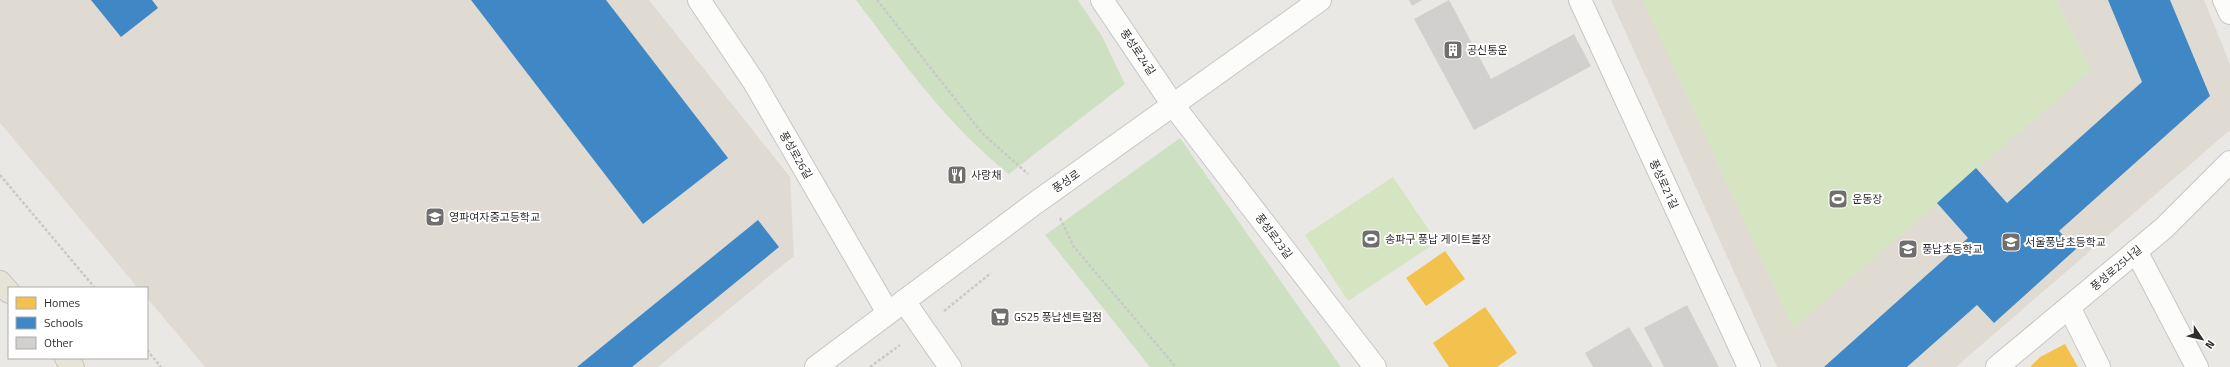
<svg xmlns="http://www.w3.org/2000/svg" width="2230" height="367" font-family="'Titillium Web','Noto Sans KR',sans-serif">
  <style>
    .education { fill: #e0dbd2 }
    .green { fill: #cde1c2 }
    .pitch { fill: #d5e5c1 }
    .homes { fill: #f2c14e }
    .schools { fill: #3f88c5 }
    .building { fill: #d2d0ce }
    .lines { fill: none; stroke-linecap: round; stroke-linejoin: round }
    .minor-casing { stroke: #c7c6c7; stroke-width: 24 }
    .major-casing { stroke: #c6c5c4; stroke-width: 24 }
    .path { stroke: #c9c9c8; stroke-width: 2.5; stroke-dasharray: 3 2; stroke-linecap: butt }
    .minor { stroke: #fcfcfb; stroke-width: 22 }
    .major { stroke: #e6e3d7; stroke-width: 22 }
    .labels { text-anchor: middle; stroke-width: 4; stroke-linejoin: round; paint-order: stroke }
    .poi-label { font-size: 11px; fill: #2e2e2e; stroke: #fff; text-anchor: start }
    .street-label { font-size: 11px; fill: #2e2e2e; stroke: #fff }
  </style>
  <rect width="100%" height="100%" fill="#eae8e5"/>
  <g class="education">
    <polygon points="0,0 649,0 790,177 794,256 658,367 205,367 147,298 147,288 138,288 0,123"/>
    <polygon points="1611,0 2204,0 2230,64 2230,130 1956,367 1777,367"/>
  </g>
  <g class="green">
    <path d="M 856,0 L 1078,0 L 1102,36 L 1125,84 L 1009,174 C 948,126 902,61 856,0 Z"/>
    <polygon points="1180,138 1341,367 1150,367 1045,235"/>
  </g>
  <g class="pitch">
    <polygon points="1643,0 2056,0 2091,70 1793,328"/>
    <polygon points="1393,177 1437,242 1348,301 1305,235"/>
  </g>
  <g class="homes">
    <polygon points="1445,251 1465,279 1426,306 1406,278"/>
    <polygon points="1485,307 1517,353 1497,367 1449,367 1433,343"/>
    <polygon points="2065,344 2078,367 2030,367 2040,357"/>
  </g>
  <g class="schools">
    <polygon points="91,0 152,0 158,8 121,37"/>
    <polygon points="471,0 606,0 728,158 643,224"/>
    <polygon points="2108,0 2170,0 2210,96 2059,231 2076,249 1994,323 1977,305 1907,367 1824,367 1968,238 1937,203 1976,168 2007,203 2142,82"/>
    <polygon points="758,220 779,247 632,367 577,367"/>
  </g>
  <g class="building">
    <polygon points="1409,0 1422,0 1412,6"/>
    <polygon points="1449,0 1491,79 1574,34 1591,66 1474,130 1414,19"/>
    <polygon points="1687,305 1719,367 1664,367 1644,328"/>
    <polygon points="1629,327 1653,367 1593,367 1585,353"/>
  </g>
  <g class="lines">
    <defs>
      <g id="minor">
        <polyline points="699,0 754,82 888,313"/>
        <polyline points="1102,0 1173,105 1375,367"/>
        <polyline points="1580,0 1749,367"/>
        <polyline points="2224,0 2230,13"/>
        <polyline points="2136,251 2197,367"/>
        <polyline points="904,301 950,367"/>
        <polyline points="2069,307 2099,367"/>
        <polyline points="816,367 1034,204 1320,0"/>
        <polyline points="1997,367 2164,228 2230,162"/>
      </g>
      <g id="major">
        <polyline points="0,282 9,292"/>
        <polyline points="66,358 73,367"/>
      </g>
    </defs>
    <use href="#minor" class="minor-casing"/>
    <use href="#major" class="major-casing"/>
    <g class="path">
      <polyline points="877,0 982,133 1028,174"/>
      <polyline points="0,175 95,288"/>
      <polyline points="1060,218 1074,247 1176,367"/>
      <polyline points="944,311 991,273"/>
      <polyline points="147,350 161,367"/>
      <polyline points="870,367 900,345"/>
    </g>
    <use href="#minor" class="minor"/>
    <use href="#major" class="major"/>
  </g>
  <defs>
    <symbol id="building-square" viewBox="-11 -11 22 22"><rect x="-9" y="-9" width="18" height="18" rx="4" fill="#706f6e" stroke="#fff"/><path d="M-4-6H4V6H1V3H-1V6H-4ZM-2.5-4.3h1.7v1.8h-1.7ZM.8-4.3h1.7v1.8H.8ZM-2.5-1h1.7V.8h-1.7ZM.8-1h1.7V.8H.8Z" fill="#fff"/></symbol>
    <symbol id="restaurant-square" viewBox="-11 -11 22 22"><rect x="-9" y="-9" width="18" height="18" rx="4" fill="#706f6e" stroke="#fff"/><path d="M-5-6h1v4h1v-4h1v4h1v-4h1v5L-1.5 .5V6h-2V.5L-5-1ZM5-6V6H3V1.5H1.5Q1.5-4 5-6Z" fill="#fff"/></symbol>
    <symbol id="stadium-square" viewBox="-11 -11 22 22"><rect x="-9" y="-9" width="18" height="18" rx="4" fill="#706f6e" stroke="#fff"/><path d="M0-5a6.5 5 0 1 0 0 10a6.5 5 0 1 0 0-10ZM-3.5-1.8h7v3.6h-7Z" fill="#fff"/></symbol>
    <symbol id="school-square" viewBox="-11 -11 22 22"><rect x="-9" y="-9" width="18" height="18" rx="4" fill="#706f6e" stroke="#fff"/><path d="M0-5L7-2L0 1L-7-2ZM-4 1L0 2.5L4 1V4Q0 6-4 4Z" fill="#fff"/></symbol>
    <symbol id="supermarket-square" viewBox="-11 -11 22 22"><rect x="-9" y="-9" width="18" height="18" rx="4" fill="#706f6e" stroke="#fff"/><path d="M-6-5.5h2.5l.6 2H6L4.5 2H-2.5L-4.4-4H-6ZM-1.5 3.2a1.3 1.3 0 1 0 .1 0ZM3 3.2a1.3 1.3 0 1 0 .1 0Z" fill="#fff"/></symbol>
  </defs>
  <g fill-rule="evenodd">
    <use href="#building-square" x="1442" y="39" width="22" height="22"/>
    <use href="#restaurant-square" x="946" y="164" width="22" height="22"/>
    <use href="#stadium-square" x="1827" y="188" width="22" height="22"/>
    <use href="#school-square" x="424" y="206" width="22" height="22"/>
    <use href="#stadium-square" x="1360" y="228" width="22" height="22"/>
    <use href="#school-square" x="2000" y="231" width="22" height="22"/>
    <use href="#school-square" x="1897" y="238" width="22" height="22"/>
    <use href="#supermarket-square" x="989" y="306" width="22" height="22"/>
  </g>
  <g class="labels">
    <g class="poi-label">
      <text x="1467" y="54">공신통운</text>
      <text x="971" y="179">사랑채</text>
      <text x="1852" y="203">운동장</text>
      <text x="449" y="221">영파여자중고등학교</text>
      <text x="1385" y="243">송파구 풍납 게이트볼장</text>
      <text x="2025" y="246">서울풍납초등학교</text>
      <text x="1922" y="253">풍납초등학교</text>
      <text x="1014" y="321">GS25 풍납센트럴점</text>
    </g>
    <g class="street-label">
      <text transform="translate(1138 52) rotate(56)" y="4">풍성로24길</text>
      <text transform="translate(796 155) rotate(60)" y="4">풍성로26길</text>
      <text transform="translate(1066 181) rotate(-35)" y="4">풍성로</text>
      <text transform="translate(1664 184) rotate(65)" y="4">풍성로21길</text>
      <text transform="translate(1274 236) rotate(53)" y="4">풍성로23길</text>
      <text transform="translate(2116 268) rotate(-40)" y="4">풍성로25나길</text>
    </g>
  </g>
  <rect x="8" y="287" width="140" height="72" fill="#ffffff" stroke="#ababab"/>
  <rect x="16" y="297" width="20" height="12" fill="#f2c14e" stroke="#ababab"/>
  <text x="44" y="307" font-size="12" fill="#2e2e2e">Homes</text>
  <rect x="16" y="317" width="20" height="12" fill="#3f88c5" stroke="#ababab"/>
  <text x="44" y="327" font-size="12" fill="#2e2e2e">Schools</text>
  <rect x="16" y="337" width="20" height="12" fill="#d2d0ce" stroke="#ababab"/>
  <text x="44" y="347" font-size="12" fill="#2e2e2e">Other</text>
  <g transform="translate(2202 339) rotate(125)" stroke="#ffffff" stroke-width="3" paint-order="stroke">
  <path d="M0-3L7 15L0 10L-7 15Z" fill="#2e2e2e"/>
  <text y="-6" font-size="11" font-weight="bold" text-anchor="middle" fill="#2e2e2e">N</text>
  </g>
</svg>
